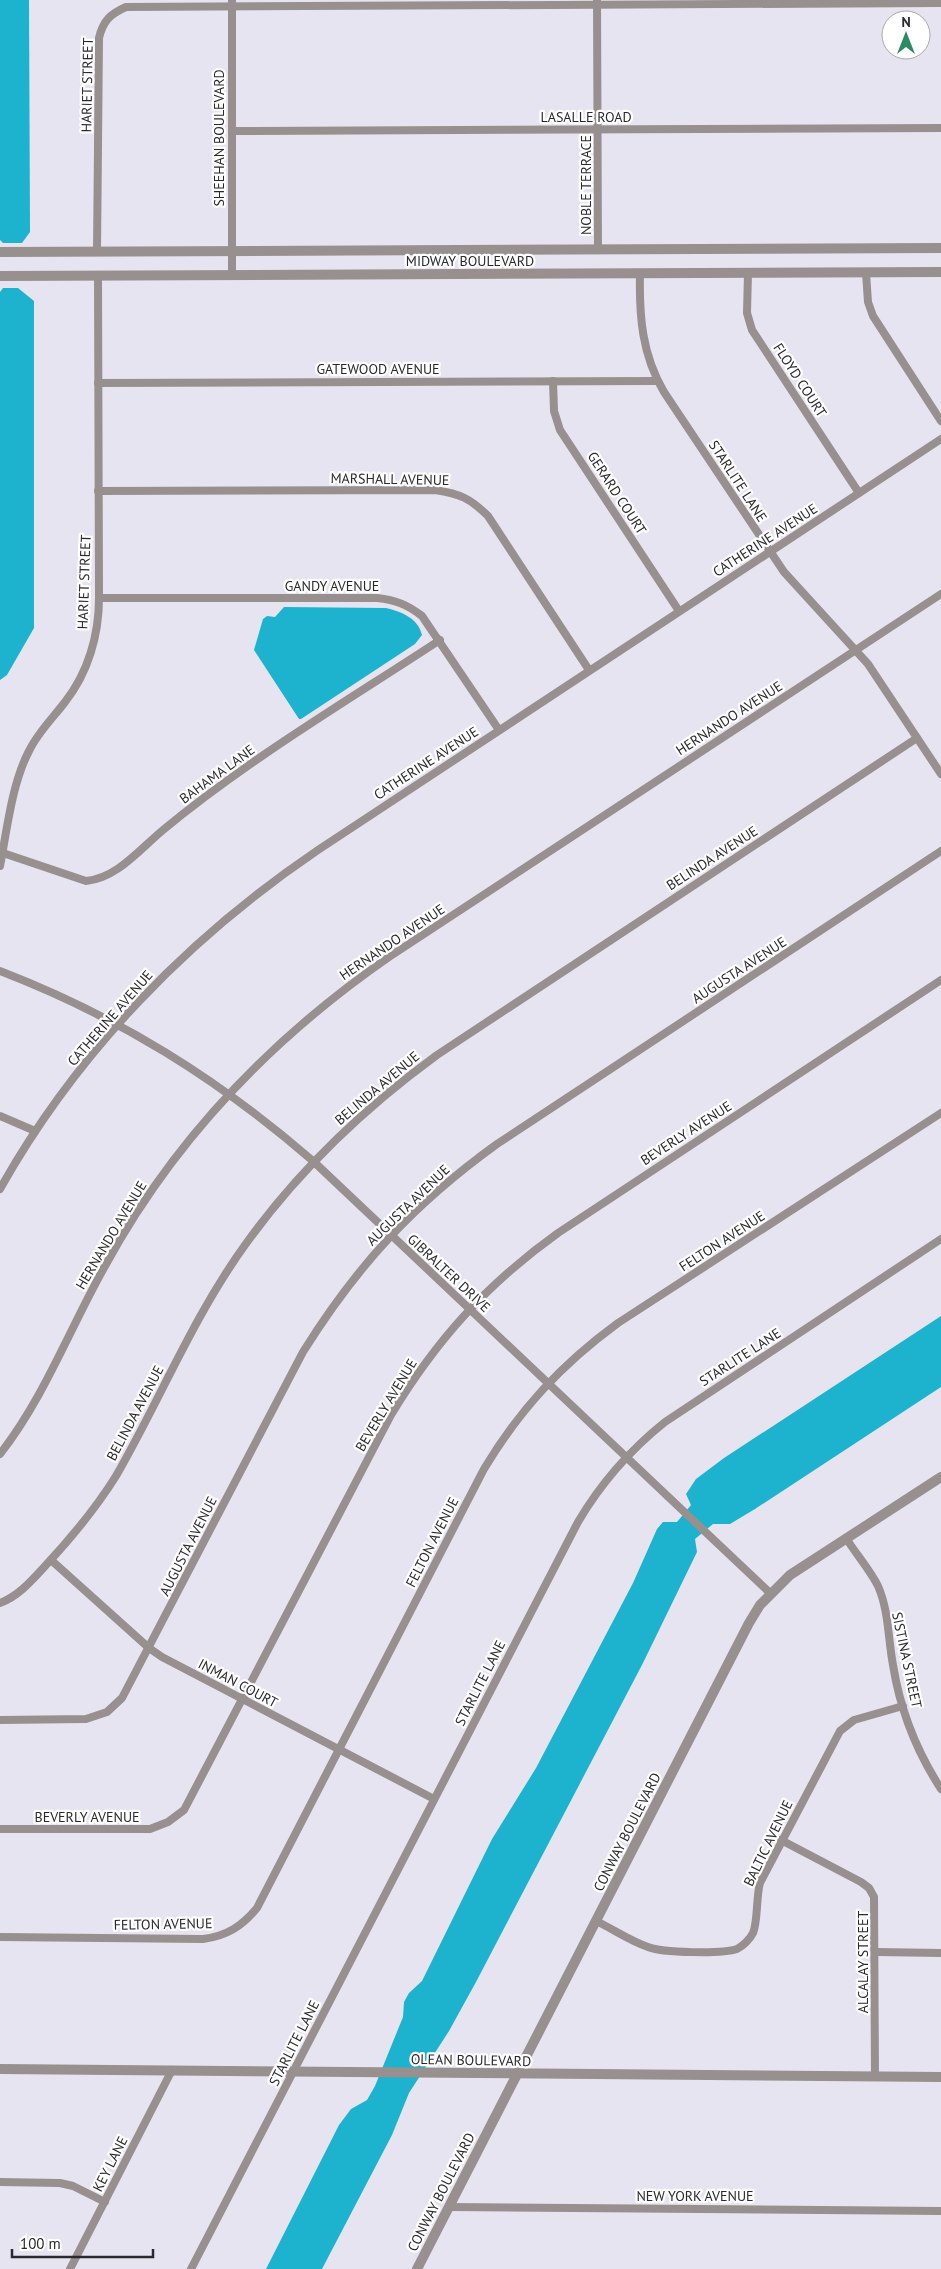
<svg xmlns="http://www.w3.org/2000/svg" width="941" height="2269" font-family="'PT Sans',sans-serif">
<rect width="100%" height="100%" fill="#e7e4f1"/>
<g fill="#1db3ce">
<polygon points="0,0 29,0 30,232 22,243 3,243 0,240"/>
<polygon points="3,288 18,288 34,301 34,628 7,675 0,680 0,292"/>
<path d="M284,607l102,1c16,4 32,10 36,27l-7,9 -114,75h-2l-45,-69 9,-31 4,-3 8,1z"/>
<polygon points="941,1316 941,1387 755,1509 730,1524 713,1524 695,1539 697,1552 643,1663 476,1982 449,2031 409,2093 392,2135 322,2269 266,2269 339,2125 351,2109 367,2100 375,2086 403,2017 404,2002 409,1993 422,1981 492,1839 536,1768 633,1583 657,1529 663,1522 677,1522 691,1505 686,1494 696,1479 724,1458"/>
</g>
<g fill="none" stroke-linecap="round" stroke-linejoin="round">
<g stroke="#97908f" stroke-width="8">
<polyline points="597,0 598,250"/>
<polyline points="232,131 941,128"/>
<path d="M97,252l2,-214c4,-17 11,-24 27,-31l815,-4"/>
<path d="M640,273c-1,43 2,82 24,119l120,180 84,92 73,110"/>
<polyline points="748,273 747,313 752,330 859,493"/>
<polyline points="866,273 868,302 873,316 941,421"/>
<polyline points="232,276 232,0"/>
<polyline points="553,381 554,411 560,430 679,611"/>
<polyline points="98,383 657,381"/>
<path d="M98,491l337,-1c25,4 35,8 53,26l101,154"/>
<path d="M99,598h278c19,2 31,7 45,18l77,114"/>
<path d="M3,853l83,28c31,-3 53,-31 77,-51 86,-71 184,-129 277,-190"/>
<path d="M0,866c7,-36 12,-83 29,-115 9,-19 24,-33 36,-49 23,-29 34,-67 34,-104l-1,-322"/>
<path d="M0,971c119,46 217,107 313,190l457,432"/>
<polyline points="0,1116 35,1131"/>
<path d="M0,1189c77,-137 188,-251 318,-339l623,-411"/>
<path d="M0,1454c44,-56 70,-126 105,-188 68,-125 167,-228 284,-309l552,-363"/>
<path d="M846,1538c10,16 24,32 32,48 11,25 10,53 15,79 7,44 24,87 48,124"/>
<polyline points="51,1560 149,1648 162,1657 434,1799"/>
<path d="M0,1603c19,-7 33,-24 46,-38 26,-28 50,-57 70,-89 44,-76 77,-159 129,-231 53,-74 118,-136 192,-190l480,-317"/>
<path d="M0,1720l86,-1 21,-7 15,-14 181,-346c55,-88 111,-148 194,-208l444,-293"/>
<path d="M0,1829h150l18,-7 16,-12 207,-395c46,-76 96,-131 167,-182l383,-253"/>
<polyline points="781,1840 861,1882 869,1888 874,1897 875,2077"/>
<path d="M596,1921c17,8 34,20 52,26 14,6 75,7 89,2 6,-3 13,-10 16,-16 5,-11 3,-36 7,-50l80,-152 14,-11 49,-14"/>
<path d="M0,1937l203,2c24,-3 39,-13 54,-31l227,-439c36,-60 78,-105 134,-146l323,-210"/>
<polyline points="876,1952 941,1953"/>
<polyline points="0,2182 60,2183 73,2186 105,2202"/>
<polyline points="449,2207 941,2211"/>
<polyline points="70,2269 172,2070"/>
<path d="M191,2269l387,-747c23,-39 52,-72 87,-100l276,-183"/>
</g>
<g stroke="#97908f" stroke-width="10">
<polyline points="0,252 941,248"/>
<polyline points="0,276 941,272"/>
<polyline points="0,2069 941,2077"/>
<polyline points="417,2269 749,1623 760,1605 790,1575 941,1477"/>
</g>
</g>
<g text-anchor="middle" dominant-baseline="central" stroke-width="4.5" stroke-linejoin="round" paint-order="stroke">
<g font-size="14" fill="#2a292e" stroke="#fff">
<text transform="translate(87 85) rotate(-89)">HARIET STREET</text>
<text x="586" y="117">LASALLE ROAD</text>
<text transform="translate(219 138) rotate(-90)">SHEEHAN BOULEVARD</text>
<text transform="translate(586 185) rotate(-90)">NOBLE TERRACE</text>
<text x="470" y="261">MIDWAY BOULEVARD</text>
<text x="378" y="369">GATEWOOD AVENUE</text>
<text transform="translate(800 380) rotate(57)">FLOYD COURT</text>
<text transform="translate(390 479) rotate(1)">MARSHALL AVENUE</text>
<text transform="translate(738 481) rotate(57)">STARLITE LANE</text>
<text transform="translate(617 493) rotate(57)">GERARD COURT</text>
<text transform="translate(765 540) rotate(-33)">CATHERINE AVENUE</text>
<text transform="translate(84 582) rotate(-88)">HARIET STREET</text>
<text x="332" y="586">GANDY AVENUE</text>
<text transform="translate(729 718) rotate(-33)">HERNANDO AVENUE</text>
<text transform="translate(426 763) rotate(-33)">CATHERINE AVENUE</text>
<text transform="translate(217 774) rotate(-36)">BAHAMA LANE</text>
<text transform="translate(712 858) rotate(-33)">BELINDA AVENUE</text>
<text transform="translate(392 942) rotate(-34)">HERNANDO AVENUE</text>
<text transform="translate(739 970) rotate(-33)">AUGUSTA AVENUE</text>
<text transform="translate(110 1018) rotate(-49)">CATHERINE AVENUE</text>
<text transform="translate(377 1088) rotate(-40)">BELINDA AVENUE</text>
<text transform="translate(686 1133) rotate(-33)">BEVERLY AVENUE</text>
<text transform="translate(408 1205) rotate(-44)">AUGUSTA AVENUE</text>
<text transform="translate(111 1235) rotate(-59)">HERNANDO AVENUE</text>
<text transform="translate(722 1241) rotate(-33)">FELTON AVENUE</text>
<text transform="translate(449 1273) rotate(43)">GIBRALTER DRIVE</text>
<text transform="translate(740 1357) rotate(-33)">STARLITE LANE</text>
<text transform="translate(386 1405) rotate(-59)">BEVERLY AVENUE</text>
<text transform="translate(135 1413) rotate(-62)">BELINDA AVENUE</text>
<text transform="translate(432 1542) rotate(-63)">FELTON AVENUE</text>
<text transform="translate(188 1546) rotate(-63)">AUGUSTA AVENUE</text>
<text transform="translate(907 1660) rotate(78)">SISTINA STREET</text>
<text transform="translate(238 1683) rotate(28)">INMAN COURT</text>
<text transform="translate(480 1683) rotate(-63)">STARLITE LANE</text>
<text x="87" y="1817">BEVERLY AVENUE</text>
<text transform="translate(627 1832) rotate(-63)">CONWAY BOULEVARD</text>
<text transform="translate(768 1843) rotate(-64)">BALTIC AVENUE</text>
<text transform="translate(163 1924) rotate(-1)">FELTON AVENUE</text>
<text transform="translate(863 1962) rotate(-90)">ALCALAY STREET</text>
<text transform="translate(294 2043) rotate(-63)">STARLITE LANE</text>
<text transform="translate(471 2060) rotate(1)">OLEAN BOULEVARD</text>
<text transform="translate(110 2164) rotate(-63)">KEY LANE</text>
<text transform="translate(441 2192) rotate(-63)">CONWAY BOULEVARD</text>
<text x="695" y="2196">NEW YORK AVENUE</text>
</g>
</g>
<g transform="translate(906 35)"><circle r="24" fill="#ffffff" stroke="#aaa9ab"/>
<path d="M0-4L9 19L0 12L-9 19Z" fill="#2c8b63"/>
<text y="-8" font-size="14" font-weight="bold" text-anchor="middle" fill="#2a292e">N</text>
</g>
<path d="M12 2249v8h141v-8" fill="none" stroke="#2a292e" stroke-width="2.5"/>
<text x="20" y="2249" font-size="15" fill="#2a292e" stroke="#ffffff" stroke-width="4" paint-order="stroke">100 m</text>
</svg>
